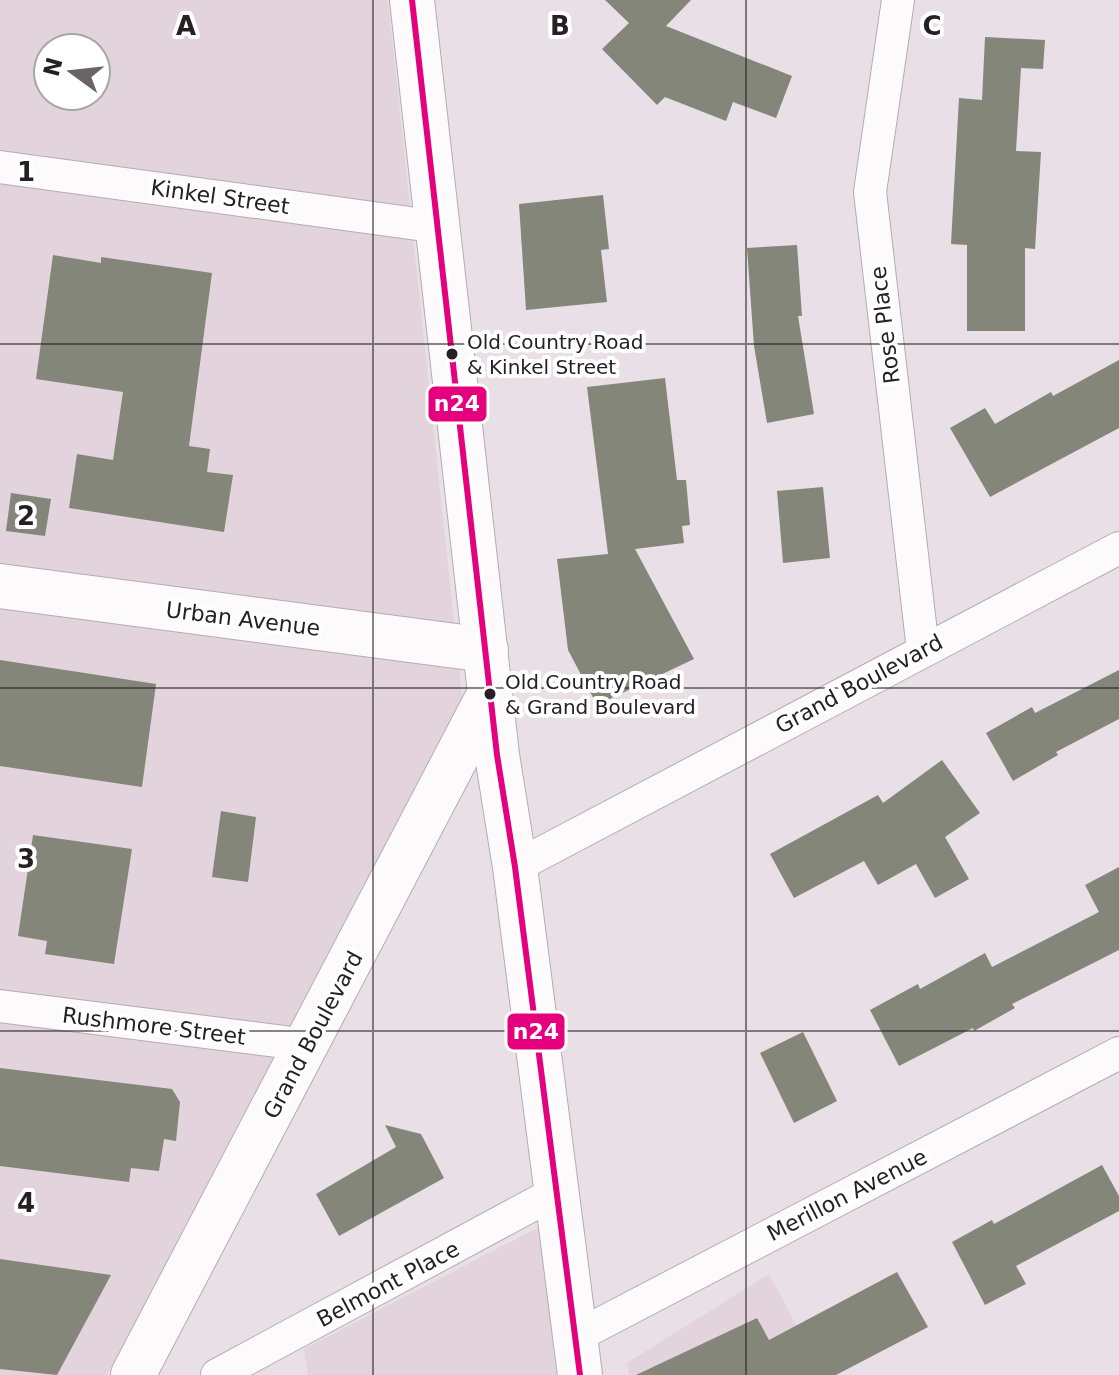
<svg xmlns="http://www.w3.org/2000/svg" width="1119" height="1375" font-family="'DejaVu Sans',sans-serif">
<rect width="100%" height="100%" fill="#e8e0e6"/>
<g fill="#e2d3dd" fill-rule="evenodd">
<path d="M0,0h388l74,698 -355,677h-107zM48,48h48v48h-48z"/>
<polygon points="541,1226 556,1375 308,1375 304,1349"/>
<polygon points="769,1274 823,1375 629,1375 627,1363"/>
</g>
<g fill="#838678">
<polygon points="605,0 691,0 666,26 792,76 776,118 733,102 726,121 665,97 657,105 602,49 629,23"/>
<polygon points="985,37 1045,40 1043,69 1021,68 1016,151 1041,152 1035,249 1025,248 1025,331 967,331 967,245 951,244 959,98 982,100"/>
<polygon points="603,195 609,249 601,250 607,302 526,310 519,204"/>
<polygon points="797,245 802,316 798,316 814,414 767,423 754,346 747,248"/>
<polygon points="53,255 101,263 101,257 212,273 189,446 210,449 207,472 233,475 224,532 69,508 77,454 113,460 123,392 36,379"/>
<polygon points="1119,360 1119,428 990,497 950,428 985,408 995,424 1051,392 1053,396"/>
<polygon points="665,378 677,480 686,480 690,525 682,526 684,543 635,549 694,659 597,705 568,650 557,559 608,554 587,387"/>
<polygon points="823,487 830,558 783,563 777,491"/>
<polygon points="11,493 51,499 45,536 6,531"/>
<polygon points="0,660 156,684 142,787 0,766"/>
<polygon points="1119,670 1119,719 1056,752 1058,755 1013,781 986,733 1032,707 1035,713"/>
<polygon points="942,760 980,813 945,837 969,879 935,898 916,864 878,885 864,861 794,898 770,854 878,795 883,803"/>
<polygon points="221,811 256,817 248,882 212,877"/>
<polygon points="33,835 132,849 114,964 45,954 47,941 18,936"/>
<polygon points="1119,867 1119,950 1012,1004 1015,1008 974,1031 973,1028 899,1066 870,1010 918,984 920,989 985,953 992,967 1099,912 1085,885"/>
<polygon points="803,1032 837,1101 794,1123 760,1053"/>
<polygon points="0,1068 172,1089 180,1102 176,1141 164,1139 159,1171 131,1168 129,1182 0,1166"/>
<polygon points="385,1125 421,1134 444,1178 339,1236 316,1194 396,1147"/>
<polygon points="1102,1165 1119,1196 1119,1211 1016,1266 1026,1284 985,1305 952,1242 992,1220 994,1224"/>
<polygon points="0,1259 111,1275 57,1375 0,1369"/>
<polygon points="897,1272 928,1327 836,1375 636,1375 757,1318 769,1340"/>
</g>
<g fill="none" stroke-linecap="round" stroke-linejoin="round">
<g stroke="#b3adb2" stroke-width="34">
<g id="street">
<polyline points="898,0 870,192 923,650"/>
<polyline points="0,167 439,227"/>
<polyline points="515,867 1119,548"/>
<polyline points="0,1006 308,1045"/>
<polyline points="575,1337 1119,1053"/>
<polyline points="217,1375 558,1191"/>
</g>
</g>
<g stroke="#b3adb2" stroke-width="46">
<g id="secondary">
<polyline points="0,586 486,650"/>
<polyline points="133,1375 490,693"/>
</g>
</g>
<g stroke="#b3adb2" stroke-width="46">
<polyline id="primary" points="412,0 497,755 515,867 580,1375"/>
</g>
<use href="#street" stroke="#fcfafb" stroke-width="32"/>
<use href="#secondary" stroke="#fcfafb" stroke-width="44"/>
<use href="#primary" stroke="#fcfafb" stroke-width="44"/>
<g stroke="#fff" stroke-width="12">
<polyline id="bus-1" points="412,0 497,755 515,867 580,1375"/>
</g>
<use href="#bus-1" stroke="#e5007d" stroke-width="6"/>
</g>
<path fill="none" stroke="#262024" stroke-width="2" stroke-opacity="0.55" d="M373,0v1375M746,0v1375M0,344h1119M0,688h1119M0,1031h1119"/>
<g fill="#262024" stroke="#fff" stroke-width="3">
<circle cx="452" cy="354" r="7"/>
<circle cx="490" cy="694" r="7"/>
</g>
<g text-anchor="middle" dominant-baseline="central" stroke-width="8" stroke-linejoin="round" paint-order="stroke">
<g font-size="20" fill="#262024" stroke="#fff" text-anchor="start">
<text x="467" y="342">Old Country Road<tspan x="467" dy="25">&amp; Kinkel Street</tspan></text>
<text x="505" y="682">Old Country Road<tspan x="505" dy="25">&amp; Grand Boulevard</tspan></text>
</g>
<g font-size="22" fill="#262024" stroke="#fff">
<text transform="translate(220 197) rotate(8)">Kinkel Street</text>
<text transform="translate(885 325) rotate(-97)">Rose Place</text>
<text transform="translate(243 619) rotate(7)">Urban Avenue</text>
<text transform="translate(859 684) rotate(-28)">Grand Boulevard</text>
<text transform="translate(154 1026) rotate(7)">Rushmore Street</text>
<text transform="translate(313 1035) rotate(-62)">Grand Boulevard</text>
<text transform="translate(847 1195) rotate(-27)">Merillon Avenue</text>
<text transform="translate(388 1284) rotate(-28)">Belmont Place</text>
</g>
</g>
<g font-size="26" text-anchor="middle" font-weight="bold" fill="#262024" stroke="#fff" stroke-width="8" stroke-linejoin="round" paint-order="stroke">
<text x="186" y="35">A</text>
<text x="560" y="35">B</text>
<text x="932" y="35">C</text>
<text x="26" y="181">1</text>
<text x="26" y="525">2</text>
<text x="26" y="868">3</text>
<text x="26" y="1212">4</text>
</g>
<g stroke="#fff" stroke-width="3">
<rect x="427" y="385" width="61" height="38" rx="8" fill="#e5007d"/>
<rect x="506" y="1012" width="60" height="39" rx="8" fill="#e5007d"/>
</g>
<g font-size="22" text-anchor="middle" font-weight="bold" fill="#fff">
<text x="457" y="411">n24</text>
<text x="536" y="1039">n24</text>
</g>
<g transform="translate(72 72) rotate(285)"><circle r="38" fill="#ffffff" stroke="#a8a6a7" stroke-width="2"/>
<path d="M0-6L14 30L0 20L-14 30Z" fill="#6a6368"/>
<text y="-12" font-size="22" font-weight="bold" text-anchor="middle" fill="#262024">N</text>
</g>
</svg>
